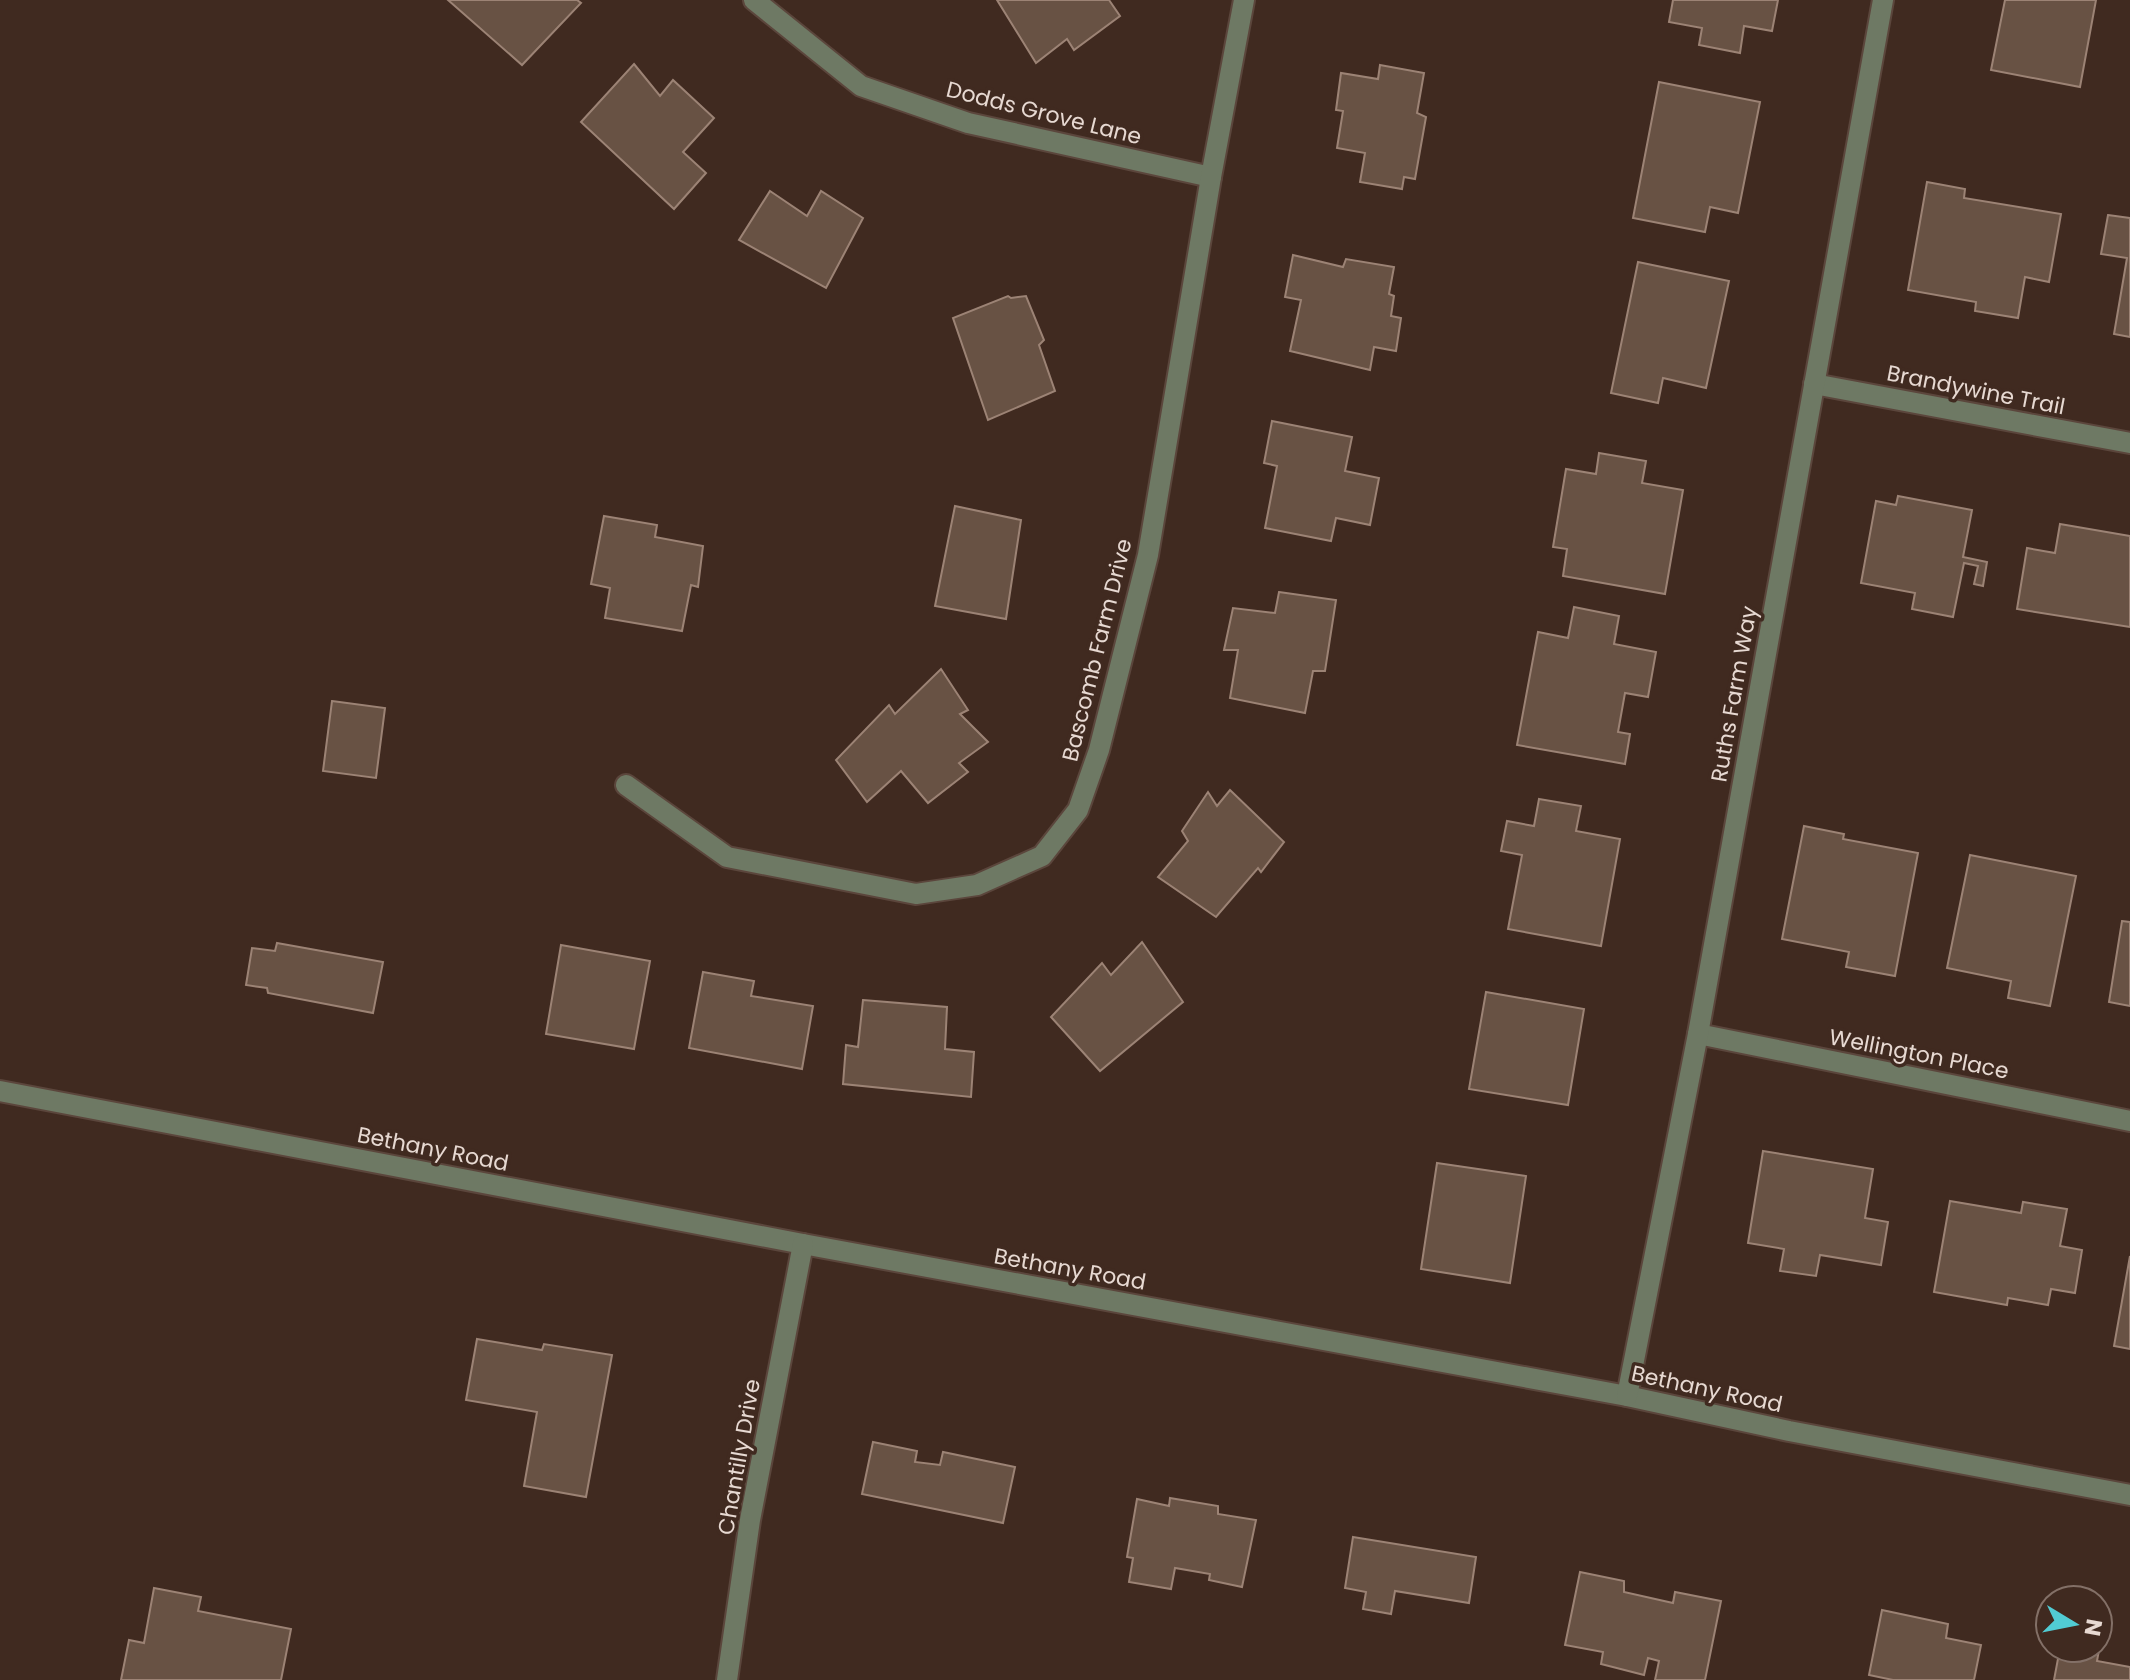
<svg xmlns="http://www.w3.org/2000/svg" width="2130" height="1680" font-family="Poppins,sans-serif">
<rect width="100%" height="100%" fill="#402a20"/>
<g fill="#685244" stroke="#9c8375" stroke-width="2">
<polygon points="448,0 577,0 581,3 522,65"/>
<polygon points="997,0 1109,0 1120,16 1074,50 1067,39 1036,63"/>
<polygon points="1673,0 1778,0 1772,31 1744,26 1740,53 1699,45 1702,28 1669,22"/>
<polygon points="2005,0 2096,0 2080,87 1991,70"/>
<polygon points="634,64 660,96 673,80 714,118 683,152 706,173 674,209 581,122"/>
<polygon points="1380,65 1424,73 1417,113 1426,117 1415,179 1404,177 1402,189 1360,182 1365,153 1337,148 1343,111 1336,110 1341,73 1378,79"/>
<polygon points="1659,82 1760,102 1738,213 1710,207 1705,232 1633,218"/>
<polygon points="1927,182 1965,189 1964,198 2061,214 2049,282 2025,277 2018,318 1975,311 1976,302 1908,290"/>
<polygon points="770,191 807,216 821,191 863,218 826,288 739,240"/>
<polygon points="2108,215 2130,218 2130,337 2114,334 2127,258 2101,254"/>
<polygon points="1293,255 1343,267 1346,259 1394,267 1389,294 1394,296 1391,316 1401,318 1396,351 1374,347 1370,370 1290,351 1301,300 1285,297"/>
<polygon points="1638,262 1729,281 1706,388 1663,378 1658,403 1611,393"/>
<polygon points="1008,296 1011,298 1026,296 1044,340 1039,345 1055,391 988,420 953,318"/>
<polygon points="1272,421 1352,437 1345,471 1379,478 1370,525 1336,518 1331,541 1265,528 1277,466 1264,463"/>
<polygon points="1599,453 1646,461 1642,483 1683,490 1665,594 1563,576 1567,549 1553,547 1566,469 1596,474"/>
<polygon points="1898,496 1972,510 1963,557 1987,562 1983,586 1974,584 1978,566 1964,563 1953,617 1912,609 1915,593 1861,583 1876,501 1896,505"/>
<polygon points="955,506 1021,520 1006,619 935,606"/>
<polygon points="604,516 657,525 655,537 703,546 698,587 691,585 682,631 605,618 610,588 591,584"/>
<polygon points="2060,524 2130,536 2130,627 2017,609 2027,548 2055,553"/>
<polygon points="1279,592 1336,600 1325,671 1313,671 1305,713 1230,698 1238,650 1224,650 1233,608 1275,613"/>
<polygon points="1574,607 1619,616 1614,644 1656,652 1648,697 1625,693 1618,732 1630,734 1625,764 1517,745 1538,632 1568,638"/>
<polygon points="941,669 968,710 960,714 988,742 959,763 968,772 928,803 901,771 867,802 836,760 889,705 895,714"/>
<polygon points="332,701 385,708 376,778 323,771"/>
<polygon points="1230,790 1284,842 1261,872 1258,868 1216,917 1158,877 1188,841 1182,831 1208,792 1217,806"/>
<polygon points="1539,799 1581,806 1576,831 1620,839 1601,946 1508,929 1522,855 1501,851 1507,821 1534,826"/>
<polygon points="1804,826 1844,834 1843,839 1918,853 1895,976 1846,967 1849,952 1782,939"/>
<polygon points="1970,855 2076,876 2050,1006 2008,998 2011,981 1947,968"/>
<polygon points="2122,921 2130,922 2130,1006 2109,1002"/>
<polygon points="1142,942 1183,1002 1100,1071 1051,1017 1102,963 1111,975"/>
<polygon points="277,943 383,962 373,1013 268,993 267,988 246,985 252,948 275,951"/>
<polygon points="561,945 650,961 634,1049 546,1034"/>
<polygon points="703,972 754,981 751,996 813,1006 802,1069 689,1048"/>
<polygon points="1486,992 1584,1009 1568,1105 1469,1089"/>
<polygon points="863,1000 947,1007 945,1049 974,1052 971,1097 843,1084 846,1045 858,1047"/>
<polygon points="1763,1151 1873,1169 1865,1218 1888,1222 1881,1265 1820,1255 1816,1276 1780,1271 1784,1249 1748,1243"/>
<polygon points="1437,1163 1526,1176 1510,1283 1421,1269"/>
<polygon points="1950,1201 2021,1213 2023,1202 2067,1209 2060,1246 2082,1250 2075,1293 2051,1289 2048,1305 2008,1298 2007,1305 1934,1292"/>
<polygon points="2130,1256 2130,1349 2114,1346"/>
<polygon points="477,1339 542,1350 544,1344 612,1355 586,1497 524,1486 537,1412 466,1400"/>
<polygon points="873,1442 917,1451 915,1462 940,1465 943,1452 1015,1467 1003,1523 862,1494"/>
<polygon points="1170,1498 1218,1506 1218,1514 1256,1520 1242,1587 1209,1580 1210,1574 1175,1568 1171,1589 1129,1582 1133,1558 1127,1557 1137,1499 1169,1506"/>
<polygon points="1353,1537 1476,1557 1469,1603 1395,1591 1391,1614 1363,1609 1366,1592 1345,1588"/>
<polygon points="1580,1572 1624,1581 1624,1592 1673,1603 1675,1592 1721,1601 1705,1680 1655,1680 1659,1661 1648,1658 1644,1675 1601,1664 1603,1652 1565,1645"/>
<polygon points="154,1588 201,1597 198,1611 291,1629 281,1680 121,1680 129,1640 144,1643"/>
<polygon points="1882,1610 1948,1624 1946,1638 1981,1645 1974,1680 1893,1680 1869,1675"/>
<polygon points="2060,1648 2099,1650 2097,1661 2130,1667 2130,1680 2054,1680"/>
</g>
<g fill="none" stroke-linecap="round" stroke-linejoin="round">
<g stroke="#5b463c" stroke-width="24">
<g id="minor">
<polyline points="754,0 861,86 968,123 1211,177"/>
<polyline points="1814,384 2130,443"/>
<polyline points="626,785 727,857 916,894 977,885 1042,856 1078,810 1099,750 1148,555 1211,177 1244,0"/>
<polyline points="1698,1034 2130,1121"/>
<polyline points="0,1091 803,1244 1627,1396 1789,1431 2130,1495"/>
<polyline points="1627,1396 1698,1034 1883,0"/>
<polyline points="727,1680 750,1520 803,1244"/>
</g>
</g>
<use href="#minor" stroke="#6e7964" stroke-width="20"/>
</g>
<g text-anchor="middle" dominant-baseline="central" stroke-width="7" stroke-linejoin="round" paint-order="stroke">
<g font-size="22" fill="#e7d9d2" stroke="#402a20">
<text transform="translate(1044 113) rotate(14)">Dodds Grove Lane</text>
<text transform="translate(1976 390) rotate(11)">Brandywine Trail</text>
<text transform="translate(1097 650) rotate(-76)">Bascomb Farm Drive</text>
<text transform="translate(1734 694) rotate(-80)">Ruths Farm Way</text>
<text transform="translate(1919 1054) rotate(11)">Wellington Place</text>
<text transform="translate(433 1149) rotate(11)">Bethany Road</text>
<text transform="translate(1070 1269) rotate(10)">Bethany Road</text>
<text transform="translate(1707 1389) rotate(12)">Bethany Road</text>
<text transform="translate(739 1457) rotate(-80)">Chantilly Drive</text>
</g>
</g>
<g transform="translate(2074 1624) rotate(100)"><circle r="38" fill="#402a20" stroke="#837067" stroke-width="2"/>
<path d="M0-6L14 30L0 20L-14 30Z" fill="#51ccd4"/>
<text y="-12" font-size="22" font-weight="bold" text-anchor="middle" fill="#e7d9d2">N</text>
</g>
</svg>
